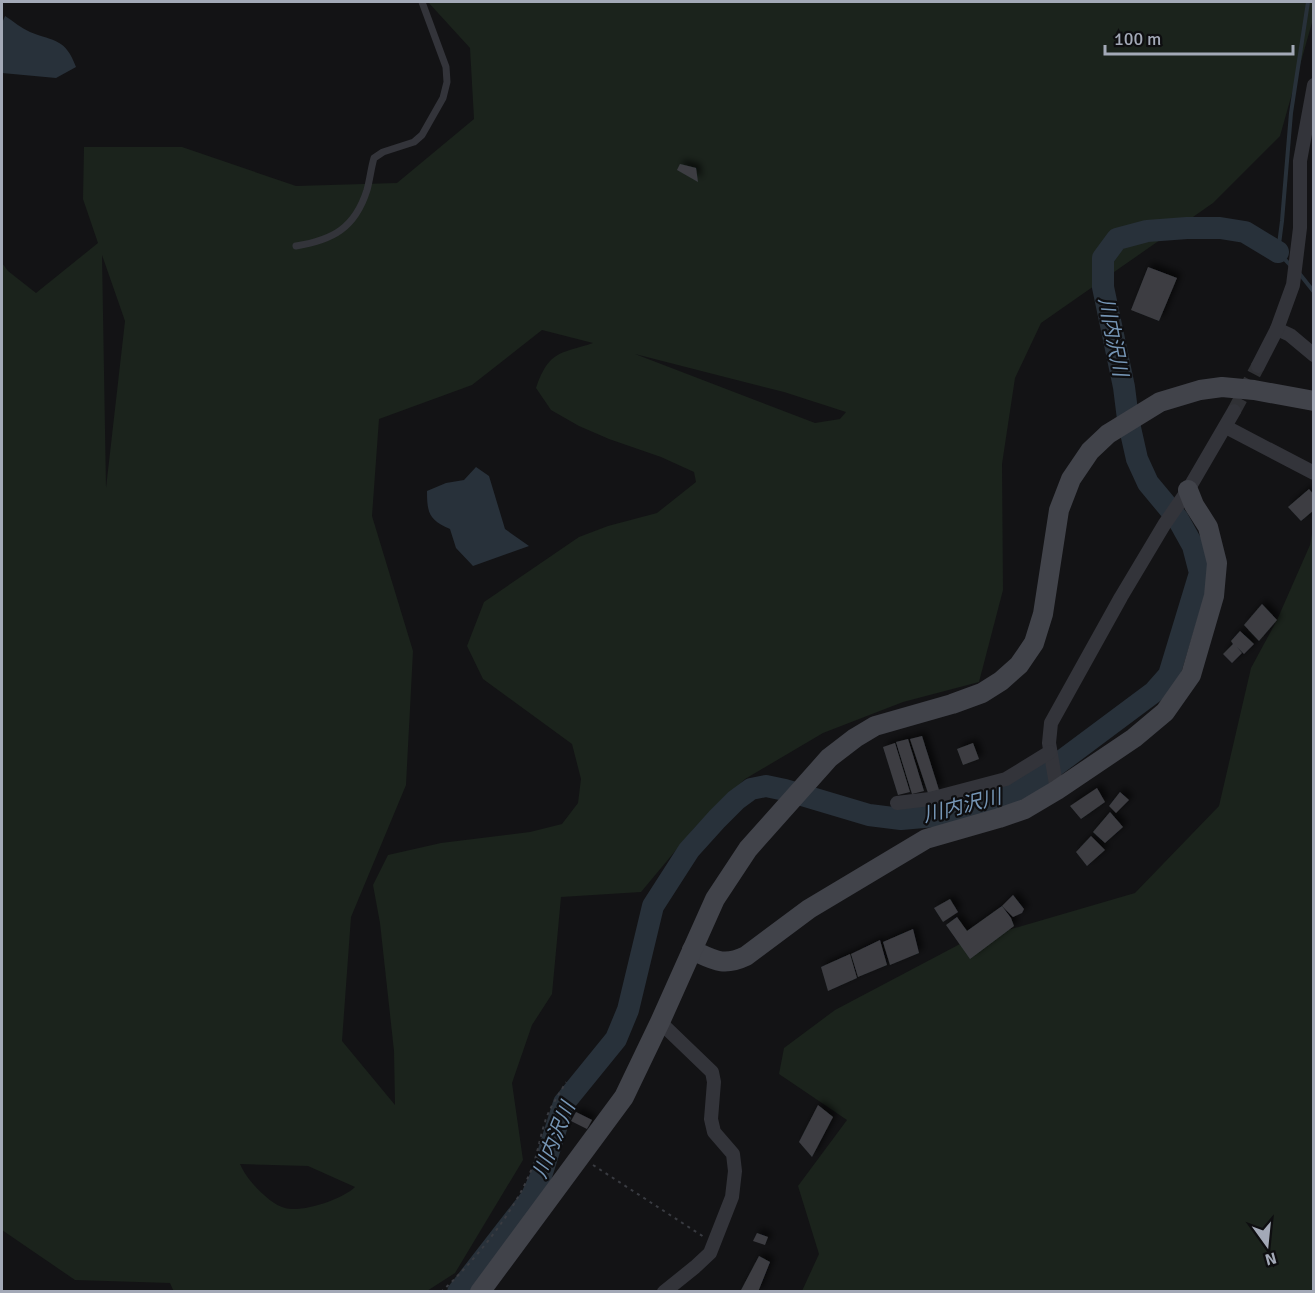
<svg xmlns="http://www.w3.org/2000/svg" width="1315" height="1293" font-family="Signika,'Noto Sans JP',sans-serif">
<defs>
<filter id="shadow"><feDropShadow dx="4.5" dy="-4.5" stdDeviation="3" flood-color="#0009"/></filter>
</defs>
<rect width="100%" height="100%" fill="#131315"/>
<g fill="#1b231c" fill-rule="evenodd">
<path d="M428,2h885v17l-33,117 -67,67 -172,120 -26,55 -13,86 1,126 -24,92 -76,20 -80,31 -78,46 -49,47 -55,66 -80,5 -9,97 -20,31 -20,58 11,77 -68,113 -28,18 -253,1 -4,-9 -95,-3 -73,-50v-967l6,8 28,22 62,-50 -15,-44 1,-52h98l114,39 101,-3 77,-64 -4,-71zM102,255l23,66 -19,167zM542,330l51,13c-33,11 -44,7 -57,45l15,22 28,16 30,13 52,18 33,15 2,10 -39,31 -49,13 -29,11 -95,65 -17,44 16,33 89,65 9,35 -3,24 -16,21 -32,8 -89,11 -53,12 -15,30 7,38 14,128 1,54 -53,-64 9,-124 55,-132 7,-134 -41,-135 7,-97 93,-34zM635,354l149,38 62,20 -6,7 -25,4zM240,1164l68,2 47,21c-12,12 -53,26 -70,21 -16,-4 -39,-29 -45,-44z"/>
<polygon points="1313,528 1313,1291 802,1291 819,1254 798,1186 847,1120 779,1074 784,1048 835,1010 960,944 1135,893 1219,806 1251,668 1277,620 1310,545"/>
</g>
<g fill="#28313a">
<path d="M5,16c8,5 16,12 25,16 25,10 35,6 46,35l-20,11 -54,-5v-50z"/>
<path d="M476,467l13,9 16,53 24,17 -56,20 -17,-18 -6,-19c-21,-9 -23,-16 -23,-38l19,-8 18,-3z"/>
</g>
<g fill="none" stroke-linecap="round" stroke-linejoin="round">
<g stroke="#28313a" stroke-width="4">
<polyline points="1291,266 1278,252 1282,221 1291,113 1308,2"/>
<polyline points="1299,273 1314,292"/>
</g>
<polyline stroke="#28313a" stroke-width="22" points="458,1292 531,1198 541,1176 564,1103 616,1039 628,1010 653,906 689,850 717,819 736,800 751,789 766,786 785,790 869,815 901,819 935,816 999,799 1036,780 1154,692 1169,675 1200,573 1193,546 1178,519 1148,483 1137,459 1128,419 1124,387 1103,287 1103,258 1117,239 1147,231 1187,228 1220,228 1245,232 1278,252"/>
</g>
<g fill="#3c3e43" filter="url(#shadow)">
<polygon points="680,164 696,168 698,182 677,170"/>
<polygon points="1148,267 1177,278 1159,321 1131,310"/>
<polygon points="1309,489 1314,495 1314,510 1301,521 1288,507"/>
<polygon points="1262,604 1277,620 1259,641 1244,625"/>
<polygon points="1240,631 1254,644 1244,654 1237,647 1242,653 1232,663 1223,654 1233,644 1231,641"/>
<polygon points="922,736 939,790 928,793 910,739"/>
<polygon points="908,739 924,791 912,794 896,742"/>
<polygon points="895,743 910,792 898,795 883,747"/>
<polygon points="973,743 979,759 963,765 957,749"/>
<polygon points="1097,788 1105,802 1081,819 1070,806"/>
<polygon points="1120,792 1129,800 1116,813 1109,806"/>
<polygon points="1110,812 1123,827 1105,843 1093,832"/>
<polygon points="1091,836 1105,850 1087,866 1076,852"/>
<polygon points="1013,895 1024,909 1022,913 1013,917 1002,906"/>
<polygon points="950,899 958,912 943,922 934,908"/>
<polygon points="1002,906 1011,918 1014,926 970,959 946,925 957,917 967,931"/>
<polygon points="913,929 919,953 890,965 883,942"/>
<polygon points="880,940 887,965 858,977 851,954"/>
<polygon points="850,954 857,978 828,991 821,967"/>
<polygon points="818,1105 833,1117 812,1157 799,1142"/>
<polygon points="576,1112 592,1120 587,1129 571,1121"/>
<polygon points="757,1233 768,1237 765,1245 753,1241"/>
<polygon points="759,1256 770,1262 758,1292 740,1292"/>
</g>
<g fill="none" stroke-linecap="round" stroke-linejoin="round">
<polyline stroke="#303135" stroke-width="14" stroke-dasharray="14 7" stroke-linecap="butt" points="1234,411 1258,366"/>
<g stroke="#393b41" stroke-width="2" stroke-dasharray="3 4.5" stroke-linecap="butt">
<polyline points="593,1165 704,1237"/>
<path d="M441,1292c31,-28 72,-78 88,-117 8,-16 10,-35 16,-53 4,-14 14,-27 21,-40"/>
</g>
<path stroke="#33343a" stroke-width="7" d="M296,246c37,-6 59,-18 71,-56 3,-11 4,-22 7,-32l9,-6 31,-10 8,-7 21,-37 4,-16 -1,-15 -24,-65"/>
<g stroke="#33343a" stroke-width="14">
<polyline points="1277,329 1290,335 1314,355"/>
<polyline points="1258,366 1277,329 1293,285 1300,228 1300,161 1314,85"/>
<polyline points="1226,427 1314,473"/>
<polyline points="1057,790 1049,743 1051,723 1121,597 1164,525 1188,490 1234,411"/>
<polyline points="897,803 930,799 1006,779 1050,752"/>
<polyline points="660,1022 712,1072 714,1082 711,1119 714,1132 733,1154 735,1171 732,1197 710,1253 695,1267 664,1292"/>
</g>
<g stroke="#41434a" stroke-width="20">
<path d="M692,950c22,10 31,17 54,6l63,-47 117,-70 73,-21 26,-9 32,-19 77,-52 31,-26 26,-37 23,-79 3,-33 -9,-36 -14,-22 -6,-15"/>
<polyline points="480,1292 624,1097 660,1022 715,899 748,849 829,758 855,738 875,726 952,704 982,693 1001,681 1019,665 1034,643 1043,614 1059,510 1071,479 1090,451 1108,434 1160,402 1200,390 1222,387 1254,390 1314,401"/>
</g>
</g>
<g text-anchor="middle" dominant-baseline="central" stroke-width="4.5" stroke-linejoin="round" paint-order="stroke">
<g font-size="20" font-style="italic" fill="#7696b6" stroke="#0e0e10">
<text transform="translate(1113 337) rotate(79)">川内沢川</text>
<text transform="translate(962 806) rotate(-14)">川内沢川</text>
<text transform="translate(554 1140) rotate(-68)">川内沢川</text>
</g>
</g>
<rect width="1315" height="1293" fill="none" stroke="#a3a9b7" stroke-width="6"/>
<g transform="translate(1267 1245) rotate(165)" stroke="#0e0e10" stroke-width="4.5" paint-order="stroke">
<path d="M0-4.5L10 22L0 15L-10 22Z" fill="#a3a9b7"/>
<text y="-9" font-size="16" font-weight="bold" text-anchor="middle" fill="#a3a9b7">N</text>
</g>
<path d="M1105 45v9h188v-9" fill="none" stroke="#a3a9b7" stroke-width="3"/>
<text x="1114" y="45" font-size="18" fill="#a3a9b7" stroke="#0e0e10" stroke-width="4.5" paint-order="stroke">100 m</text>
</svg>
